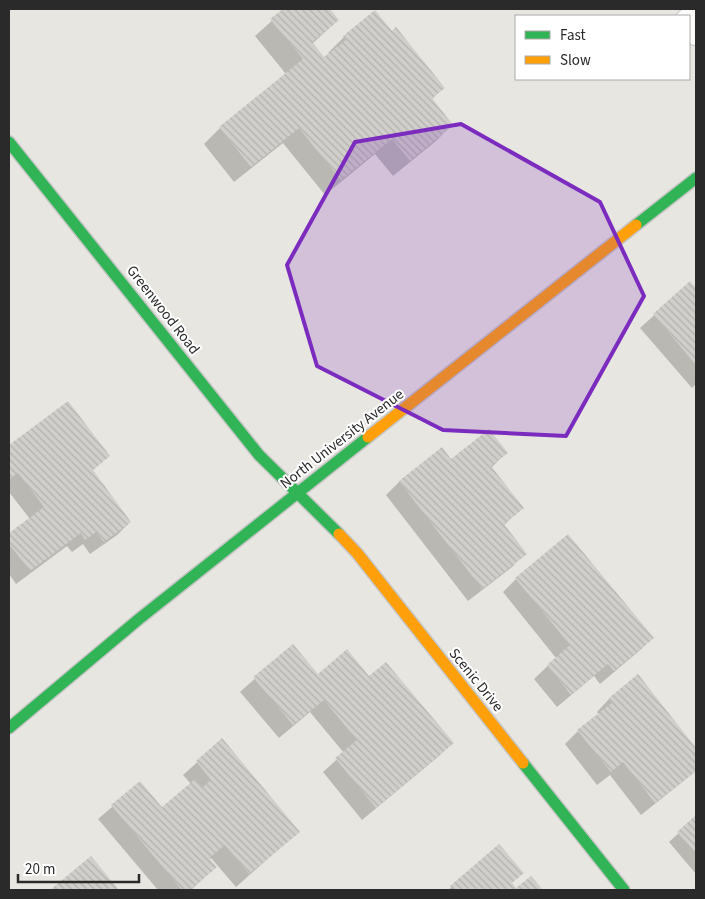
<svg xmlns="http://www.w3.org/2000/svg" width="705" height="899" font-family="'Source Sans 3',sans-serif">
<defs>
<pattern id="building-back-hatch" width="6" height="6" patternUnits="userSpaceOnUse" patternTransform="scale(1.25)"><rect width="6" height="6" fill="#d1cfcb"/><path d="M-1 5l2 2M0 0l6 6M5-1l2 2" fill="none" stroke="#b4b2ae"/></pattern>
</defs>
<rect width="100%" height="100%" fill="#e8e6e0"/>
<g fill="#0003">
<polygon points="285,9 329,9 338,20 312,44 324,59 330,55 328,53 344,37 443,88 431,100 452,125 436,141 393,176 375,154 325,195 283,143 234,182 204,144 220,128 286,74 255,36"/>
<polygon points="690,283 696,290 696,384 692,388 640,328"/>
<polygon points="67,403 108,456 92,471 130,522 117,535 90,554 83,544 72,552 67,546 16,584 9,574 9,535 30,519 9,492 9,446"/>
<polygon points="442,449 451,461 506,453 491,468 522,508 503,526 525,553 512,567 468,601 386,495 399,482"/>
<polygon points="516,579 653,638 639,651 600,684 594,676 557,707 534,679 556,658 503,592"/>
<polygon points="292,646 318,676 369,678 452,743 439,756 362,820 323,772 344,753 310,712 279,738 240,692"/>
<polygon points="638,676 696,750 696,771 641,815 610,775 597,785 565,744 578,731 599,715 597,712 610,698"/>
<polygon points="222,740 298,832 236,887 211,858 209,859 216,867 191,890 158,890 98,819 140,783 162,809 191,784 183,775"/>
<polygon points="696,817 696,874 669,842"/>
<polygon points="499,846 511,884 516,890 530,877 542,890 448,890"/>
<polygon points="91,858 118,890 52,890"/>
</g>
<g fill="url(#building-back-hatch)">
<polygon points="283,9 330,9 339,20 312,42 324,57 346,40 343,36 375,10 392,31 396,27 445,88 432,98 453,125 410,161 392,139 341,180 299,128 251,167 219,127 303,59 270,19"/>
<polygon points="690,281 696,288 696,365 653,314"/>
<polygon points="68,401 110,456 93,470 131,522 104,542 96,532 85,540 81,533 30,571 9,544 9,533 44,507 18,473 10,479 9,477 9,445"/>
<polygon points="489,429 508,453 491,466 524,508 504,524 527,554 482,589 399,481 442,447 451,459"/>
<polygon points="568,534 654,638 614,671 608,664 571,695 547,665 570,645 515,578"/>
<polygon points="293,644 318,674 347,649 369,676 386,662 454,743 376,808 335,758 357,740 324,700 293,725 253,677"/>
<polygon points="638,674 696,748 696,771 655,803 623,762 611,772 577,730 613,702 609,698"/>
<polygon points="222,738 300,832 249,874 225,845 209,858 217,867 190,890 182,890 111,805 140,781 162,807 195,779 202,788 211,780 196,761"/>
<polygon points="696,815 696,853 677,832"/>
<polygon points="499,844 524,873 512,883 516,888 531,876 543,890 454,890 450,886"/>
<polygon points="91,856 119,890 50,890"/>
</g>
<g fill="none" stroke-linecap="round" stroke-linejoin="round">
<g stroke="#c5c5c5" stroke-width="30">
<polyline id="street" points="689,22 696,31"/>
</g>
<g stroke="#c5c5c5" stroke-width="14">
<g id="fast">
<polyline points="9,142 259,455 339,534"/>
<polyline points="636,225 696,178"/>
<polyline points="9,728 139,619 368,437"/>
<polyline points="523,763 624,890"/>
</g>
</g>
<g stroke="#c5c5c5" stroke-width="14">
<g id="slow">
<polyline points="368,437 636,225"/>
<polyline points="339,534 357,553 523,763"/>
</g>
</g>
<use href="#street" stroke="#fcfbfa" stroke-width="28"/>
<use href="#fast" stroke="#30b455" stroke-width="11"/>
<use href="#slow" stroke="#ff9f0a" stroke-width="11"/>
</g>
<path fill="#7b2cbf" fill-opacity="0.2" stroke="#7b2cbf" stroke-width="4" stroke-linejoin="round" d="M461,124l139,78 44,94 -78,140 -123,-6 -126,-64 -30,-101 68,-123z"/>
<g text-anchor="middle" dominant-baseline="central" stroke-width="4" stroke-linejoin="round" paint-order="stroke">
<g font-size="15" fill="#2a2a2a" stroke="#fff">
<text transform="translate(163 310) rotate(52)">Greenwood Road</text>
<text transform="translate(342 439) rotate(-38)">North University Avenue</text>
<text transform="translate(476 680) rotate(51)">Scenic Drive</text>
</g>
</g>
<rect width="705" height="899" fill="none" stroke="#2a2a2a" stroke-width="20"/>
<rect x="515" y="15" width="175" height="65" fill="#ffffff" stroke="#aaaaaa"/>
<rect x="525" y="31" width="25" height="8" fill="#30b455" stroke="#aaaaaa"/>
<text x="560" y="40" font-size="15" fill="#2a2a2a">Fast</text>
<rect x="525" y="56" width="25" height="8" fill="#ff9f0a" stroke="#aaaaaa"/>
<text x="560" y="65" font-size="15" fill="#2a2a2a">Slow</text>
<path d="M18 874v8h121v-8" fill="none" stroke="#2a2a2a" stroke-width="2.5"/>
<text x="25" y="874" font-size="15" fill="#2a2a2a" stroke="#ffffff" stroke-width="4" paint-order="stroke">20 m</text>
</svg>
